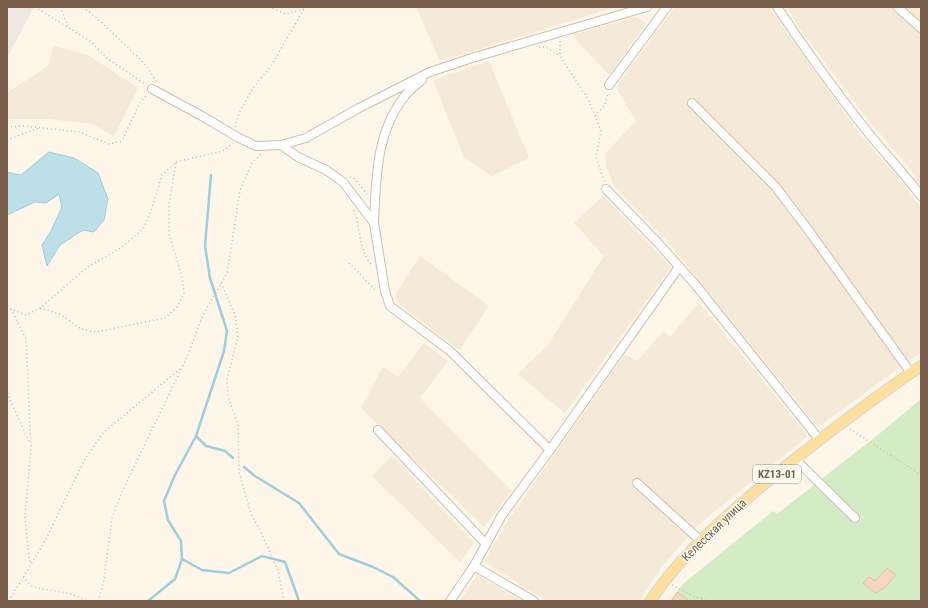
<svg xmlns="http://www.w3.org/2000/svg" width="928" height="608" font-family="'Roboto Condensed',sans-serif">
<rect width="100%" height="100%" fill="#fdf6e9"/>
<g fill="#f5e9d7">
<polygon points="416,7 616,7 440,61"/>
<polygon points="675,7 769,7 858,132 899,179 921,208 921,352 818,427 667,241 614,186 606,166 605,154 636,121 616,87"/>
<polygon points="787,7 921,7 921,184 907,165 868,120 801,30"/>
<polygon points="636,17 646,23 609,75 572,35"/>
<polygon points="54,46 88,55 138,88 114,136 93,124 49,119 8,119 7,118 7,93 48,66"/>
<polygon points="489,61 529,158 491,176 464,157 433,80"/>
<polygon points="603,196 671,267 565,413 518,374 548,345 604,256 574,223"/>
<polygon points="420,256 489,306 459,350 399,304 395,295"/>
<polygon points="699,303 808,436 698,525 663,565 639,601 547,601 484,562 509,519 625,354 637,361 664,331 670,337"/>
<polygon points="424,343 448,361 420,398 512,491 484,527 361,408 383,367 398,377"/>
<polygon points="392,456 474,543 460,562 372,476"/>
<polygon points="477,575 522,601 460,601"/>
</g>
<polygon fill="#eee8e2" points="7,7 34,7 9,54 7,54"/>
<polygon fill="#d3ecc6" points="921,399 921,601 689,601 677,592 684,583 773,511 777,514 884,430"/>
<polygon fill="#bcdfe8" stroke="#a1ceda" points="49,152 74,158 98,173 108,199 104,220 94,232 83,230 60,245 47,266 42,245 51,231 62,207 59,194 46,203 35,202 7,215 7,172 21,175"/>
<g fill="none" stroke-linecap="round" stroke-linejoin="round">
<g stroke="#a1ceda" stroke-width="2.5">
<polyline points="196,436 206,446 225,451 233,458"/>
<polyline points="244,467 255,476 299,503 339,554 373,567 393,577 419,600"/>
<polyline points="182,559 202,570 229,573 262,556 285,562 299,601"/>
<polyline points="148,601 175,579 182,559 181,541 168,520 164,501 175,475 196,436 224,351 227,331 210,278 205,246 211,175"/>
</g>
</g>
<g fill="#f4d7bf" stroke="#e7be9f">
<polygon points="887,568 896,575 885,587 876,593 863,583 869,577 875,581"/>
<polygon points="677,592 689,601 671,601"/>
</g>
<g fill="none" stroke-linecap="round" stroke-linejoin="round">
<g stroke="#d0bfad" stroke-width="10">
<g id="minor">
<path d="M777,7c28,42 58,84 89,123 18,23 38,43 55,66"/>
<polyline points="897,7 921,28"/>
<polyline points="609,85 667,7"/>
<polyline points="152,89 202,116 239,138 256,146 281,145 306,138 359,108 430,72 475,57 647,7"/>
<polyline points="692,103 775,186 812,235 911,373"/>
<polyline points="281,145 298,157 326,170 343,182 374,223 385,291 390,306 450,351 550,450"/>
<polyline points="606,189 659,244 694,283 819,439"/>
<path d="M374,223c2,-44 2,-90 30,-126 5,-7 12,-12 18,-17"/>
<polyline points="378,430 486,544"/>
<polyline points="795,459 855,518"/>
<polyline points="637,483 701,541"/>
<polyline points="474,566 534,601"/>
<polyline points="450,601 474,566 502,515 550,450 679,267"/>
</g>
</g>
<g stroke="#dcd5d0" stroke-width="12">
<path id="major" d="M650,601c36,-53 86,-94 135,-134 44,-35 89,-69 136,-101"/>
</g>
<g stroke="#d9baa1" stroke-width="1.5" stroke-dasharray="1 3" stroke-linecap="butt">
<polyline points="35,7 90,41 107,58 146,85"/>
<polyline points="60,7 69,28"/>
<polyline points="83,7 99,20 144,63 157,82"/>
<polyline points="269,7 286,14 304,9"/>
<polyline points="560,41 560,56 589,101 601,131 596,157 604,181"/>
<polyline points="539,47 546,47 560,56"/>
<polyline points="595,116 605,105 608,92"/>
<polyline points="7,127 25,126 80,132 109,144 122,141 139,104 146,96"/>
<polyline points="235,127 239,113 253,88 271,66 305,7"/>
<polyline points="7,140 39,128"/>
<polyline points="350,177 355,179 367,194"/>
<path d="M354,210c7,18 4,42 19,56"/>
<polyline points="349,263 376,291"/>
<polyline points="221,283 235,315 238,337 227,379 228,396 238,425 239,472 251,514 260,530 278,571 284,601"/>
<polyline points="7,306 11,309 26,315 40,308 89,266 121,248 143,229 151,211 162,175 176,162 223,151 233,143"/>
<polyline points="40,308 60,314 81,329 96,332 165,318 177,307 184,293 182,277 169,233 169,204 176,162"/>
<polyline points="11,309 26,339 31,447 25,519 30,564"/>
<polyline points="7,389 8,395 30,444"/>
<polyline points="850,429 921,475"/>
<polyline points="23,577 33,587 71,594 87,601"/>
<polyline points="672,585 693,596 708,601"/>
<polyline points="9,601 45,541 85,459 103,433 181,368"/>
<polyline points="98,601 104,580 112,518 121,494 188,355 203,315 227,273 240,190 252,163 261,154"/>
</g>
<use href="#minor" stroke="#fff" stroke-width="8"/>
<use href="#major" stroke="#fddfa0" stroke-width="10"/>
</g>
<g text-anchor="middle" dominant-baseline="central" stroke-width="3" stroke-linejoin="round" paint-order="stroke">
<rect fill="#fffaf0" stroke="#a18d7c" stroke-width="1" x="753" y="465" width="48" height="18" rx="3"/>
<g font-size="11" font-weight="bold" fill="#795e4b">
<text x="777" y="474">KZ13-01</text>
</g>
<g font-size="12" fill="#795e4b" stroke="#fffaf0">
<text transform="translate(714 530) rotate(-44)">Келесская улица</text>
</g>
</g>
<rect width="928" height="608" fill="none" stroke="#795e4b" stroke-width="16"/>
</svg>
